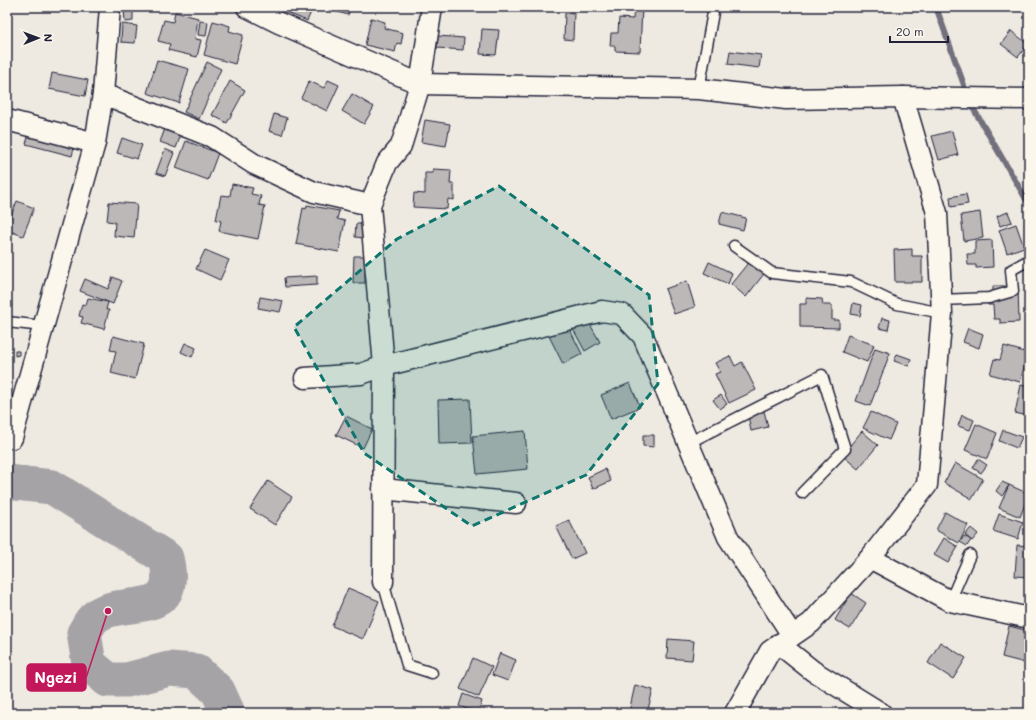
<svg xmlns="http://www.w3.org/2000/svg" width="1036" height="720" font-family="Mali,sans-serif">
<rect width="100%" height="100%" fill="#eeeae2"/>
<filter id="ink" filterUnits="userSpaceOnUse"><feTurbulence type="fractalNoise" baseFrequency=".025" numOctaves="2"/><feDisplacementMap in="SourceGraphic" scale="8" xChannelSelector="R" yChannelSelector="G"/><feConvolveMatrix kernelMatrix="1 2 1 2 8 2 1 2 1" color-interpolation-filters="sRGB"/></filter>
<g filter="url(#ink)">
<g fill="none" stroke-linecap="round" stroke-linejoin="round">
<g stroke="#716f7c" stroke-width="6">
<polyline points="936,7 964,85"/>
<polyline points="973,108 1026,199 1029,202"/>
</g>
<path stroke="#a6a3a7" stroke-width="35" d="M7,482l45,5 114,71c16,66 -47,36 -72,60 -4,3 -7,11 -10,15l5,31 19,16h19l42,-11 27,2 22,20 10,22"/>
</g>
<g fill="#bcb8b8" stroke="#22223b">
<polygon points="124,7 133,7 133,21 125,22"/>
<polygon points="284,7 306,7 312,10 307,21 283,11"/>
<polygon points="328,7 351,7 348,15 327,9"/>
<polygon points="634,7 642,7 640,52 615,51 615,46 610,46 611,33 618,33 619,18 633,19"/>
<polygon points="175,12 198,18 195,39 201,40 197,57 168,50 170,44 158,41 164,20 173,22"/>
<polygon points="565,13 574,13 573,40 564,39"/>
<polygon points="371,18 385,22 384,28 403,33 401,44 397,43 395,52 365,45"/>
<polygon points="200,21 208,22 206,36 198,35"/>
<polygon points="213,21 230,26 229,31 243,35 235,64 204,55"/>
<polygon points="122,24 137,26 135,43 121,42"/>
<polygon points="482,29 499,30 496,55 480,54"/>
<polygon points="1011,31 1028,44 1018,57 1001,44"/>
<polygon points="438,36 464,38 463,50 437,48"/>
<polygon points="730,51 761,55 759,68 728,64"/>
<polygon points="157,60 189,69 179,103 147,93"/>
<polygon points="207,62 221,69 199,119 184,112"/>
<polygon points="52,73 88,80 85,96 49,89"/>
<polygon points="328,80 339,85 327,111 301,98 309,81 324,88"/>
<polygon points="230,81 245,90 227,123 212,115"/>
<polygon points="352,94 374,107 364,124 342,111"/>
<polygon points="274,114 287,118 282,135 269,131"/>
<polygon points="34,116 79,128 72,156 26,144"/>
<polygon points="169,118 185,124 176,148 160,142"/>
<polygon points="425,120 450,124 446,146 421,142"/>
<polygon points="952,131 958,155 939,160 932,136"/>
<polygon points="122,138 142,145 137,159 117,153"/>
<polygon points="186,141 218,153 208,180 176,168"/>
<polygon points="165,149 174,153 165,176 156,173"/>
<polygon points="433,169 451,170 450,184 454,184 454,200 448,199 447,209 413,207 414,193 425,194 425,173 433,173"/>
<polygon points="232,184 253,188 251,194 261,196 259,205 265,206 258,239 219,231 221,221 216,220 221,195 230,196"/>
<polygon points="966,194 968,204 951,207 950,197"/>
<polygon points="17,201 34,208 23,236 7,230 7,225"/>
<polygon points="109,202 137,204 134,238 114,236 115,222 107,221"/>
<polygon points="307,205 339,211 337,219 345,221 339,252 296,244 303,208 306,209"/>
<polygon points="722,212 746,218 743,230 719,224"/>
<polygon points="980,212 983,238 964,241 961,215"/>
<polygon points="1008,212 1012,222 1000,226 997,216"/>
<polygon points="356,224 364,224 364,238 355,237"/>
<polygon points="1016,224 1024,247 1007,253 999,230"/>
<polygon points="992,240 993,267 976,268 976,265 968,265 967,254 975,254 975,241"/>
<polygon points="912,249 912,256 922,256 922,282 895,282 894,250"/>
<polygon points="205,250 229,260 220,280 196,269"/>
<polygon points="354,256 365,256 365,283 353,283"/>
<polygon points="752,258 767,270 746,297 731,284"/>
<polygon points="709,262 732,273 728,284 704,273"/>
<polygon points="317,276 317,285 285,287 284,278"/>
<polygon points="113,277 122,281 113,304 80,291 85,279 108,289"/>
<polygon points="687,281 695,307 674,314 665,289"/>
<polygon points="993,286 1018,286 1019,322 1000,323 1000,319 994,319 993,305 988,305 988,294 993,293"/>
<polygon points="260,297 283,301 280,312 258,308"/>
<polygon points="88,298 108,302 106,310 109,310 104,329 81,323 83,317 79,316 82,304 86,305"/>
<polygon points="806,298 822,299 823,305 832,305 832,320 839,320 839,328 800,327 800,304 806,304"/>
<polygon points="853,303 862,305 860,316 851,314"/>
<polygon points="882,318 890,320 888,330 879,328"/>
<polygon points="587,319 600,342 585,351 572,327"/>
<polygon points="567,324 582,354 563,364 548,334"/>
<polygon points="968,328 983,334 979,348 963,342"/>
<polygon points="848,335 874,345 867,362 842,352"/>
<polygon points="113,336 144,344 135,379 111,373 116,351 110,350"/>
<polygon points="185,343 196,348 192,357 181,352"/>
<polygon points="1004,346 1028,353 1020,382 990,374 994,359 1000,360"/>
<polygon points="875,348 890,353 870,406 856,401"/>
<polygon points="15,351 19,351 19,355 15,356"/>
<polygon points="897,354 911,359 909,366 894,361"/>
<polygon points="730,356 735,366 742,362 756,390 729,403 715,374 720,372 715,363"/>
<polygon points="630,383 640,407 611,419 601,395"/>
<polygon points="1021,385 1029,387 1028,416 1015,413"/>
<polygon points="721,395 727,404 720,409 713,400"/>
<polygon points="470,399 472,443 439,444 438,400"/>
<polygon points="763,407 768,427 751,431 747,411"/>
<polygon points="871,412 896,424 889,440 863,428"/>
<polygon points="962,415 974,420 970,430 958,426"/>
<polygon points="346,416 372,429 363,448 336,435"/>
<polygon points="976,424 997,433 987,459 965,450"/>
<polygon points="1003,430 1022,437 1017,448 999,441"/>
<polygon points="525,431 528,469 477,474 473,436"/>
<polygon points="862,431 878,445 858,469 842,455"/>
<polygon points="643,435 654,435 654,447 643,446"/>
<polygon points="978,459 987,465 981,473 973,468"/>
<polygon points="955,463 983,479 972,499 944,483"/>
<polygon points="605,469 611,481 593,489 588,477"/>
<polygon points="268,481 292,497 275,525 250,509"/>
<polygon points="1002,482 1009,485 1002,496 996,491"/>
<polygon points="1009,485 1029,494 1020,517 999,508"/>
<polygon points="945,512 968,525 959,543 936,530"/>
<polygon points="999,514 1023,522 1018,539 993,531"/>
<polygon points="569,520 585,553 572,559 556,526"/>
<polygon points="971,528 978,534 972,541 965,535"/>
<polygon points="964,536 971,540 967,546 960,542"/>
<polygon points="944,538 958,547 948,563 934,555"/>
<polygon points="1017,545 1029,546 1029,577 1015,576"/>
<polygon points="348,588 379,601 363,639 332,626"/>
<polygon points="851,593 866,603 850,629 835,620"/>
<polygon points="1009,626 1029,631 1029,664 1002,657"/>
<polygon points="668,639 694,641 692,660 667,658"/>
<polygon points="940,642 966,658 953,679 928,663"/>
<polygon points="500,653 516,660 508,681 492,675"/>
<polygon points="473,658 492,667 479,697 460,689"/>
<polygon points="635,685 653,690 647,713 629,712"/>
<polygon points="463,694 482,701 478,713 459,706"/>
<polygon points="1029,702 1029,712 1025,710"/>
</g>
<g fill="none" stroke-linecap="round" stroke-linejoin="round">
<g stroke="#22223b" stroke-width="13">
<g id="lane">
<polyline points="699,89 714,7"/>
<polyline points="734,246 772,273 851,282 897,304 942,313"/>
<polyline points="941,300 989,298 1013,291 1011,270 1029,260"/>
<polyline points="7,322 43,326"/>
<polyline points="688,443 822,375 845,449 802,493"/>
<polyline points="383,582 407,665 432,673"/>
<polyline points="950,601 970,555"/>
</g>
</g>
<g stroke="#22223b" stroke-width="23">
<g id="street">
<polyline points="247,7 279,23 420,84 699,89 786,99 903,97 1029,99"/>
<polyline points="103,94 212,137 254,164 314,192 370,205"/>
<polyline points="7,120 95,143"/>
<polyline points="305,378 361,374 384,366 602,311 622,314 643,336 728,537 792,635"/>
<polyline points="12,438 95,143 103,94 110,7"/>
<polyline points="383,489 516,503"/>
<polyline points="870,558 950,601 1025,617"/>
<polyline points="383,582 384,366 370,205 387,163 401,146 420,84 432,7"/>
<polyline points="779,644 813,671 881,713"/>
<polyline points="735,713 770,651 811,623 870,558 927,485 942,313 937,213 903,97"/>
</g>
</g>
<use href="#lane" stroke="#fbf7ec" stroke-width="10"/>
<use href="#street" stroke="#fbf7ec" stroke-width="20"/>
</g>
</g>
<path fill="#0f766e" fill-opacity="0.2" stroke="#0f766e" stroke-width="3" stroke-dasharray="8 5" stroke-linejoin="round" d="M499,186l150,109 9,89 -72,91 -114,51 -108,-73 -70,-126 103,-88z"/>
<path fill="none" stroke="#c2185b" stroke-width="1.5" d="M108 611L86 678"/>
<circle fill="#c2185b" stroke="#fbf7ec" stroke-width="1.5" cx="108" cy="611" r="4"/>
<rect fill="#c2185b" stroke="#c2185b" stroke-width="1.5" x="27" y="664" width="59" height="27" rx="4"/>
<g font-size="15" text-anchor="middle" font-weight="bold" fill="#fff">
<text x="56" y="683">Ngezi</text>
</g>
<rect width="1036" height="720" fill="none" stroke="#fbf7ec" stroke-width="24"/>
<rect x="12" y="12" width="1012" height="696" fill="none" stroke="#22223b" stroke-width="1.5" filter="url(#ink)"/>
<g transform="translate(38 38) rotate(89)" stroke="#fbf7ec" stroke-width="3" paint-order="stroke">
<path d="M0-3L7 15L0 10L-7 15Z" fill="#22223b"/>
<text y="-6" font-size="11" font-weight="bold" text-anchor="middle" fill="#22223b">N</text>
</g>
<path d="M890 36v6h58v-6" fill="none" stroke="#22223b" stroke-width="2"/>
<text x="896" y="36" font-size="12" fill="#22223b" stroke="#fbf7ec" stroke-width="3" paint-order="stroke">20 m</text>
</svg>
